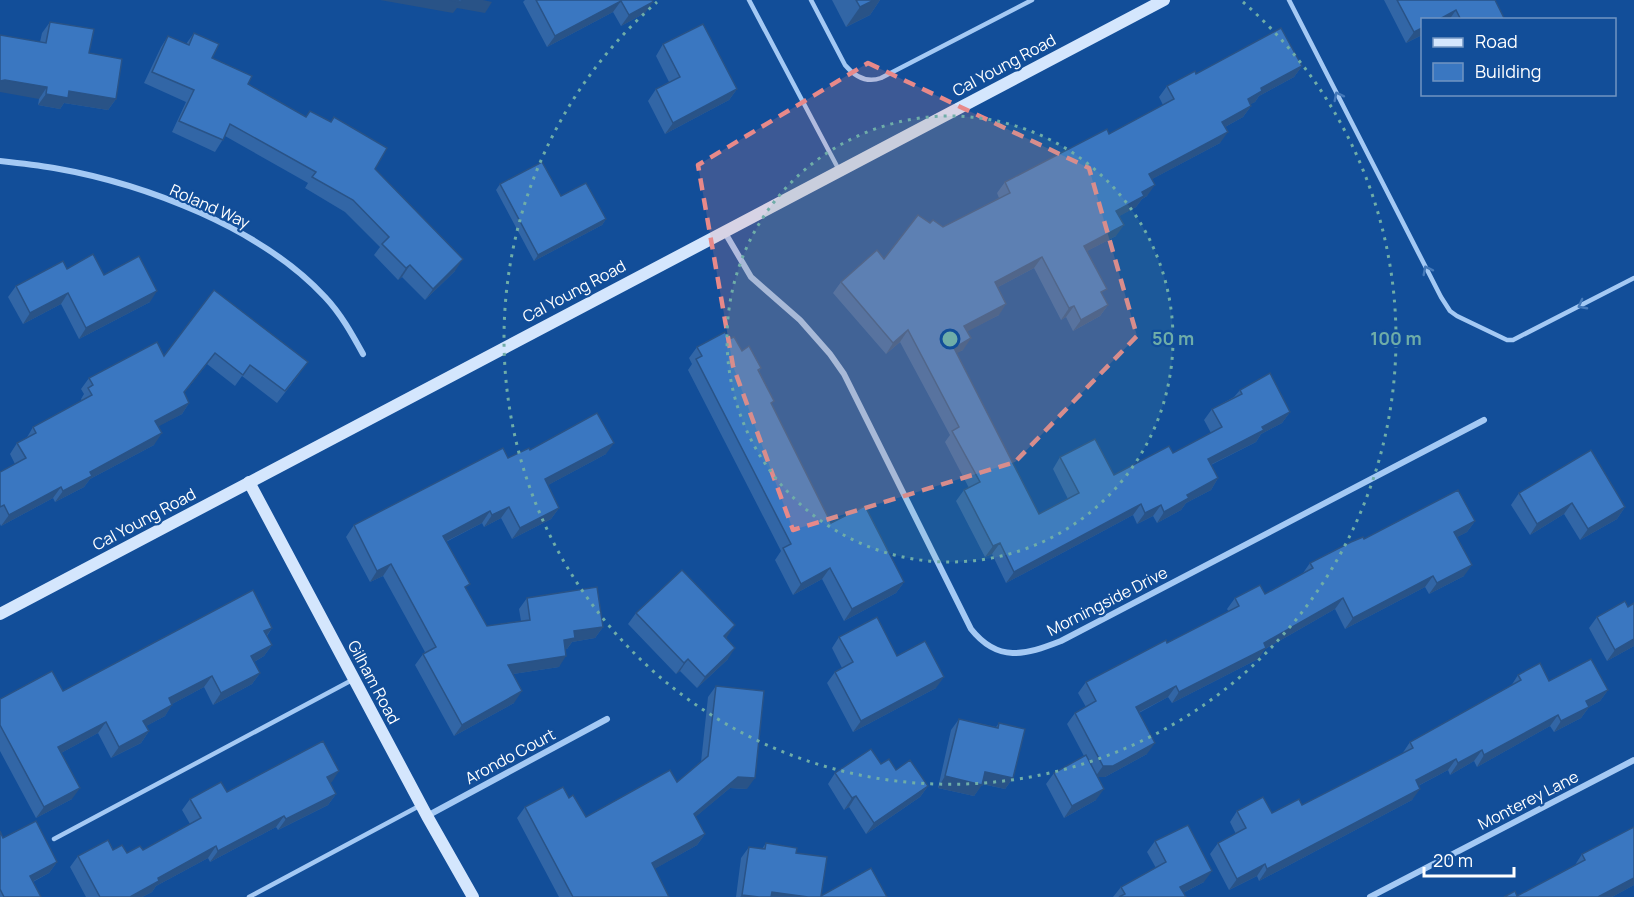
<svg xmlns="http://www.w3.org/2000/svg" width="1634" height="897" font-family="Manrope,sans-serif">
<rect width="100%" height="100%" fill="#124e99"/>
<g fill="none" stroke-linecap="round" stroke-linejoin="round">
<g stroke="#a4c9f4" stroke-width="4.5">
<polyline points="749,0 839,170"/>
<path d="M811,0l34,65c10,12 22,18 36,13l151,-78"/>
<polyline points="1289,0 1441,297 1450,311 1457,316 1507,340 1513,340 1634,278"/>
<polyline points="54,839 354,679"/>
<polyline points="249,897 421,805"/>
</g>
<g stroke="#a4c9f4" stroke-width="6">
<path d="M0,161c18,2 36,4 54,7 92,16 207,60 271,129 16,17 27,37 38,57"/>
<path d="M724,231l27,46 49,43 30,34 14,20 127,255c27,34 54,26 90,12l423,-221"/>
<polyline points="427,816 607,719"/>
<polyline points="1370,897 1634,760"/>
</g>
<g stroke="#d4e6fd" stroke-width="12">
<polyline points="249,482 427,816 473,897"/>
<polyline points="0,614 1164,0"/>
</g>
</g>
<g fill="#3266a6">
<polygon points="525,0 652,0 645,13 621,26 613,12 547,47 523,2"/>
<polygon points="832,0 880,0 870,15 846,27"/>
<polygon points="1384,0 1495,0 1505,20 1422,20 1422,35 1406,43"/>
<polygon points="50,22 89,53 116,99 108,110 64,103 60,109 38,105 39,99 40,42 42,33"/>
<polygon points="194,33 212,58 248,84 375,169 455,271 425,300 402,277 398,280 374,255 380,247 345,212 305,188 308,183 225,136 215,152 172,132 186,102 144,83 161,47 168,36 186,44"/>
<polygon points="663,44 737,89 729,100 665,134 648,101 656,89 669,82 656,56"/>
<polygon points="1302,66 1294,77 1259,96 1255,102 1250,104 1251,106 1243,117 1225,127 1220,143 1152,179 1147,196 1142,199 1136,207 1119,216 1116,236 1087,251 1102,295 1108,305 1100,316 1073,331 1066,317 1061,320 1034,268 998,287 999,315 967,331 963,350 956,353 1039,514 1068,499 1053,469 1060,457 1114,475 1173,453 1211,433 1204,420 1212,409 1234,397 1240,390 1290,412 1282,423 1261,434 1256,442 1211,465 1218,478 1211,490 1186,503 1181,510 1157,523 1153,516 1137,524 1133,515 1006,583 992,554 985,557 956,501 964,490 969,488 945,442 950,435 900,342 886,354 833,293 841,282 884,259 930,223 943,227 999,198 997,193 1005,182 1109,134 1163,105 1159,97 1167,86 1196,74"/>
<polygon points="500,184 561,196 606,219 602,225 534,261 496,190"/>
<polygon points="67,269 104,275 150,302 79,339 61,304 23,324 8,297 16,286"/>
<polygon points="214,290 300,373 277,403 242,376 235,386 207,364 184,393 189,403 182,414 158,426 154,445 90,479 84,487 55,502 53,498 1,526 0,524 0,472 15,464 10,454 17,443 26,439 33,427 82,401 81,399 84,394 81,389 89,378 164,356"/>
<polygon points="729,339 761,368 759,371 772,405 831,523 904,582 896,593 844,621 822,579 793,595 775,560 781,551 688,370 692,364 689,358 697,347"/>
<polygon points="530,450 606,454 548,485 559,508 551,519 512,539 501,518 484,527 482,523 446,542 466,590 487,626 521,621 519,609 527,598 603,627 595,638 572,642 567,649 565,649 559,667 513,674 514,703 454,736 415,665 423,654 425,652 383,576 370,582 346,537 354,525"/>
<polygon points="1519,493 1625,507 1617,519 1580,540 1564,514 1530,535 1511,505"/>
<polygon points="1475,521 1467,532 1457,537 1464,576 1429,594 1425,587 1345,629 1335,609 1265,649 1258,659 1172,703 1168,697 1139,713 1147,754 1105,777 1097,777 1096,800 1064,818 1046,784 1054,773 1084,756 1067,724 1075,713 1086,707 1078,693 1086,682 1167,643 1229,612 1227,609 1235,598 1265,594 1303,573 1310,563 1364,539"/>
<polygon points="636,613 727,637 726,638 728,659 697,688 680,671 676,674 628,624"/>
<polygon points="1597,617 1634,646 1607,661 1589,628"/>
<polygon points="272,628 267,636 272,645 264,656 254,662 260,673 252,684 213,705 204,687 172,704 165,716 146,726 149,731 141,743 111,758 98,733 61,753 72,799 36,818 0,751 0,699 63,691"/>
<polygon points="839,637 897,656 936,688 853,732 827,683 835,672 842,668 832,648"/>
<polygon points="1518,675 1549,681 1608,690 1600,701 1589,707 1581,718 1554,732 1550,726 1477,767 1474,761 1450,775 1448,770 1418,786 1412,800 1259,881 1257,876 1229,890 1210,854 1218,843 1236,834 1230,822 1237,811 1272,813 1302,805 1402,754 1410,742 1511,686"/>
<polygon points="716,686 747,789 730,788 695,817 705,834 697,845 654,869 669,897 559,897 517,818 525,807 569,798 586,817 677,782 701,762 708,697"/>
<polygon points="959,719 996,727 999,723 1013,778 1005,789 982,784 974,796 938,788 951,730"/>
<polygon points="881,764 896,770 928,786 920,797 866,834 849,807 844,810 828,784 835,773"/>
<polygon points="330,782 336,794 328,805 278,830 276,827 210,862 208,858 156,886 152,892 142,897 86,897 70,867 78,856 113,850 127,853 143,850 190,824 182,810 190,799 227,792 332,782"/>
<polygon points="1634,827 1634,885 1612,897 1517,896 1575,865 1582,854"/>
<polygon points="0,831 3,838 57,862 49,873 33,882 41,897 0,897"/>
<polygon points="1155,841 1204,882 1183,893 1186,897 1113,897 1121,887 1156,868 1147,852"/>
<polygon points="766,843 796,853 821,896 887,897 736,897 741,858 749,847 762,849"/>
</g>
<g fill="#295387">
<polygon points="380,0 483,0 492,2 485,13 457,8 453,13"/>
<polygon points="874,0 880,0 870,15 846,27 860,7"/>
<polygon points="621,1 613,12 547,47 555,36"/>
<polygon points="653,2 645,13 621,26 629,15"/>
<polygon points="1456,10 1449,20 1438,20"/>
<polygon points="1422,28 1422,35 1406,43 1414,32"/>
<polygon points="1302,66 1294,77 1259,96 1255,102 1240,110 1248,99 1261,88"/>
<polygon points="5,80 47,87 39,99 0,92 0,81"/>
<polygon points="737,89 729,100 665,134 673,123"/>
<polygon points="69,91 116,99 108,110 64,103 60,109 38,105 46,94"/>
<polygon points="1251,106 1243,117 1214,133 1222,122"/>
<polygon points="1228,132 1220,143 1141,185 1149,174"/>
<polygon points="1155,185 1147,196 1142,199 1136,207 1109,222 1116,211 1142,192"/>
<polygon points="606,219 602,225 534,261 538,255"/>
<polygon points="1124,225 1116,236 1076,257 1084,246"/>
<polygon points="1042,257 1034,268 987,293 995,282"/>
<polygon points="463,259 455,271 425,300 433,289"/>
<polygon points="410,265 402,277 398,280 406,268"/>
<polygon points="157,291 150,302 79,339 86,328"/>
<polygon points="68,293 61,304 23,324 30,313"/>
<polygon points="1006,304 999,315 957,337 964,326"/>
<polygon points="1108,305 1100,316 1073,331 1081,320"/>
<polygon points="1074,306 1066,317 1061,320 1069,308"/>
<polygon points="908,330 900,342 886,354 893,343"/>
<polygon points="971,338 963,350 946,359 954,348"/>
<polygon points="215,353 207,364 176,403 184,392"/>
<polygon points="189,403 182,414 148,432 155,421"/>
<polygon points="1290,412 1282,423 1261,434 1256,442 1200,470 1208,459 1262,427"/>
<polygon points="162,433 154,445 90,479 84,487 55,502 63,491 90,472"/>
<polygon points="614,443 606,454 537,491 545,479"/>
<polygon points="1218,478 1211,490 1186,503 1181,510 1157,523 1164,512 1187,495"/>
<polygon points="61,487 53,498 1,526 9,515"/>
<polygon points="1572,503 1564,514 1530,535 1537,524"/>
<polygon points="1141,504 1133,515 1006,583 1014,572"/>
<polygon points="1161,505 1153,516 1137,524 1145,513"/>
<polygon points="509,507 501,518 484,527 492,515"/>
<polygon points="1625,507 1617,519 1580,540 1588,529"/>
<polygon points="559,508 551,519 512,539 520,528"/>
<polygon points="490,511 482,523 435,547 443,536"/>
<polygon points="1475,521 1467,532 1446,543 1454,532"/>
<polygon points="1000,543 992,554 985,557 993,546"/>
<polygon points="391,564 383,576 370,582 377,571"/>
<polygon points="1472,565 1464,576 1429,594 1437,583"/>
<polygon points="830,568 822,579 793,595 801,584"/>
<polygon points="1433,576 1425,587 1345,629 1353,618"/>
<polygon points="904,582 896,593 844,621 852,609"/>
<polygon points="1343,598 1335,609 1265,649 1258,659 1172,703 1179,692"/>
<polygon points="735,625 727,637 716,647 724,636"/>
<polygon points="603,627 595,638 572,642 567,649 556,651 564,640 574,631"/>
<polygon points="272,628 264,639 264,631"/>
<polygon points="1634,639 1634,646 1607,661 1615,650"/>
<polygon points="272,645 264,656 243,668 251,656"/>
<polygon points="735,648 728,659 697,688 705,677"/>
<polygon points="566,656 559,667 500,676 508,665"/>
<polygon points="688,659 680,671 676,674 684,663"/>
<polygon points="260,673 252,684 213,705 221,693"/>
<polygon points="212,676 204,687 161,710 169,698"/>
<polygon points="944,677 936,688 853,732 861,721"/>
<polygon points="1176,686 1168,697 1128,718 1136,707"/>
<polygon points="1608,690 1600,701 1589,707 1581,718 1554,732 1561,721 1586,701"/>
<polygon points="522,691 514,703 454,736 462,725"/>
<polygon points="172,705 165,716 135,732 143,721"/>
<polygon points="1558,715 1550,726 1477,767 1484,755"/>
<polygon points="106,722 98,733 50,759 58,747"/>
<polygon points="149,731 141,743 111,758 119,747"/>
<polygon points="1155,743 1147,754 1105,777 1095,777 1103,766"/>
<polygon points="1482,750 1474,761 1450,775 1458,763"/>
<polygon points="1456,759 1448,770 1408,791 1416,780"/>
<polygon points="339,771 332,782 320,788 327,777"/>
<polygon points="985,772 1013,778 1005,789 978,783"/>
<polygon points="945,776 982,785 974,796 938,788"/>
<polygon points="738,777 755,778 747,789 730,788 686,825 694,814"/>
<polygon points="928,786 920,797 866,834 874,823"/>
<polygon points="80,788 72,799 36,818 44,807"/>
<polygon points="1104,789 1096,800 1064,818 1072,806"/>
<polygon points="1420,789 1412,800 1259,881 1267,869"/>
<polygon points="336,794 328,805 278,830 286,819"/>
<polygon points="856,796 849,807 844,810 852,798"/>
<polygon points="284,816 276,827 210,862 218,851"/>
<polygon points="705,834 697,845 644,875 652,863"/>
<polygon points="216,846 208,858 156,886 152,892 142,897 130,897 158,878"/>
<polygon points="57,862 49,873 22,887 30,876"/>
<polygon points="1265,864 1257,876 1229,890 1237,879"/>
<polygon points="1212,871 1204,882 1175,897 1180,887"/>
<polygon points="1634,878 1634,885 1612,897 1598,897"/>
<polygon points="772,892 808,897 768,897"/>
<polygon points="742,895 759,897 740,897"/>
</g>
<g fill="#3a77c1" stroke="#295387" stroke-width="1.5">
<polygon points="450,0 462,0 461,2"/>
<polygon points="536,0 652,0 653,2 629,15 621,1 555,36"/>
<polygon points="856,0 874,0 860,7"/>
<polygon points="1397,0 1495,0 1505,20 1461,20 1456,10 1438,20 1422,20 1422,28 1414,32"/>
<polygon points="50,22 94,29 89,53 122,59 116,99 69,91 68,98 46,94 47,87 5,80 0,81 0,35 46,43"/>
<polygon points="703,24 737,89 673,123 656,89 680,77 663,44"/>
<polygon points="1281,28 1302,66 1261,88 1262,91 1248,99 1251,106 1222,122 1228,132 1149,174 1155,185 1142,192 1144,196 1116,211 1124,225 1084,246 1107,289 1101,292 1108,305 1081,320 1074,306 1069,308 1042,257 995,282 1006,304 964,326 971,338 954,348 1039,514 1079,493 1060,457 1095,439 1114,475 1169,446 1173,453 1222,427 1212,409 1242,394 1240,390 1270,373 1290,412 1262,427 1264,430 1208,459 1218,478 1187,495 1189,498 1164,512 1161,505 1145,513 1141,504 1014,572 1000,543 993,546 964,490 980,482 952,431 959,427 908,330 893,343 841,282 877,250 884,259 918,215 930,223 933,220 943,227 1010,193 1005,182 1107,129 1109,134 1174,99 1167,86 1195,71 1196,74"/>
<polygon points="194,33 219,44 212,58 252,76 248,84 306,117 310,111 331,122 334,117 387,148 375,169 463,259 433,289 410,265 406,268 382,244 389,237 353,200 312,177 316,172 230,124 223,140 179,121 194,90 152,72 168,36 189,45"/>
<polygon points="542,162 561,196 586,183 606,219 538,255 500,184"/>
<polygon points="93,254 104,275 139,256 157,291 86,328 68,293 30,313 16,286 63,261 67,269"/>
<polygon points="214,290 308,362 285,391 250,365 243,375 215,353 184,392 189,403 155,421 162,433 90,472 92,476 63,491 61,487 9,515 4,505 0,507 0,472 26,458 17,443 36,433 33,427 92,395 88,388 93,385 89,378 157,342 164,356"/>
<polygon points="725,332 729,339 734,337 742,351 749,346 761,368 758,370 774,401 771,403 831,523 865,506 904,582 852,609 830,568 801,584 783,548 791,544 696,359 702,356 697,347"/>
<polygon points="597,413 614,443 545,479 559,508 520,528 509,507 492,515 490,511 443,536 470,584 465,587 487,626 530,620 527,598 597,587 603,627 574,631 575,638 564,640 566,656 508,665 522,691 462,725 423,654 436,647 391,564 377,571 354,525 503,448 508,458 529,448 530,450"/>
<polygon points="1591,450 1625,507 1588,529 1572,503 1537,524 1519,493"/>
<polygon points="1458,490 1475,521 1454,532 1472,565 1437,583 1433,576 1353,618 1343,598 1264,643 1266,648 1179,692 1176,686 1136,707 1155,743 1113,766 1103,766 1075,713 1096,701 1086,682 1166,640 1167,643 1239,606 1235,598 1260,585 1265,594 1313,568 1310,563 1351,542 1363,537 1364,539"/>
<polygon points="682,570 735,625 724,636 735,648 705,677 688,659 684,663 636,613"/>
<polygon points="253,590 272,628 264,631 272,645 251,656 260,673 221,693 212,676 169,698 172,705 143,721 149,731 119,747 106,722 58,747 80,788 44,807 0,725 0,699 52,671 63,691"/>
<polygon points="1625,601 1628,607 1634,603 1634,639 1615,650 1597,617"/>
<polygon points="877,617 897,656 925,641 944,677 861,721 835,672 853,662 839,637"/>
<polygon points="1591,659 1608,690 1586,701 1589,707 1561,721 1558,715 1484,755 1482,750 1458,763 1456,759 1416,780 1420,789 1267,869 1265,864 1237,879 1218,843 1246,828 1237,811 1263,797 1272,813 1299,799 1302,805 1413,748 1410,742 1521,680 1518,675 1540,663 1549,681"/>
<polygon points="716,686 764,691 755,778 738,777 694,814 705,834 652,863 669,897 573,897 525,807 563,787 569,798 573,795 586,817 670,770 677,782 708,756"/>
<polygon points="959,719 998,728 999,723 1025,729 1013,778 985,772 982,785 945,776"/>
<polygon points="323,741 339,771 327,777 336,794 286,819 284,816 218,851 216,846 158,878 159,881 130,897 100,897 78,856 108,840 113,850 122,845 127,853 140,846 143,850 201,818 190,799 221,782 227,792"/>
<polygon points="871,749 881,764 889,759 896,770 910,760 928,786 874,823 856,796 852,798 835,773"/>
<polygon points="1086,755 1104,789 1072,806 1054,773"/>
<polygon points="36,821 57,862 30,876 41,897 4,897 0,889 0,831 3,838"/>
<polygon points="1188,825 1212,871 1180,887 1186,897 1119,897 1125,894 1121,887 1166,862 1155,841"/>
<polygon points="1634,827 1634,878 1598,897 1504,897 1515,891 1517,896 1585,860 1582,854"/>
<polygon points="766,843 797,848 796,853 827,857 821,896 871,868 887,897 808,897 772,892 771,897 759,897 742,895 749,847 765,849"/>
</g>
<defs><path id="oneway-chevron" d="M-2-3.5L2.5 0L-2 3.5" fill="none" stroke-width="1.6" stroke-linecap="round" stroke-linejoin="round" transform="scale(1.5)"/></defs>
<g stroke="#4579b9">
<use href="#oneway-chevron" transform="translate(1338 96) rotate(-117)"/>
<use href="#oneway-chevron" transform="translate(1427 270) rotate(-117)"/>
<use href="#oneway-chevron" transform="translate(1582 305) rotate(152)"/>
</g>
<path fill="#e88989" fill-opacity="0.2" stroke="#e88989" stroke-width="4.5" stroke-dasharray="12 8" stroke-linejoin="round" d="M868,63l221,105 48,168 -122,126 -222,68 -60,-164 -35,-201z"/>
<circle cx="950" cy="339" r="223" fill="#6fada8" fill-opacity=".12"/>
<g fill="none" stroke="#6fada8" stroke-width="3" stroke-dasharray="3 6">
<circle cx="950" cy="339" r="223"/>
<path d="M1243 2A446 446 0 1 1 657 2"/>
</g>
<g text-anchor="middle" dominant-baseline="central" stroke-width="4.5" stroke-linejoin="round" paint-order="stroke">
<g font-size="16" fill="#fff" stroke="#124e99">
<text transform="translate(1004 65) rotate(-28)">Cal Young Road</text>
<text transform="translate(210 206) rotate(24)">Roland Way</text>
<text transform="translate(574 291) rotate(-28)">Cal Young Road</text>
<text transform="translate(144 519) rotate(-28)">Cal Young Road</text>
<text transform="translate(1107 601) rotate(-27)">Morningside Drive</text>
<text transform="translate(374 682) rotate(62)">Gilham Road</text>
<text transform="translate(510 756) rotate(-28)">Arondo Court</text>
<text transform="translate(1528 800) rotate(-27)">Monterey Lane</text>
</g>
</g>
<circle cx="950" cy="339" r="9" fill="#6fada8" stroke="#124e99" stroke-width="3"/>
<g font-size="18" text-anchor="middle" font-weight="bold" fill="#6fada8" stroke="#124e99" stroke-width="4.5" stroke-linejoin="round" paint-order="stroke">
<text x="1173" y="345">50 m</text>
<text x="1396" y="345">100 m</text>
</g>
<rect x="1421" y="18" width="195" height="78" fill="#124e99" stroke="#7195c2" stroke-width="1.5"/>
<rect x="1433" y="38" width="30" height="9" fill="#d4e6fd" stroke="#7195c2" stroke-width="1.5"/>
<text x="1475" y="48" font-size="18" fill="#ffffff">Road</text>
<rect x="1433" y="63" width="30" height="18" fill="#3a77c1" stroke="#7195c2" stroke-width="1.5"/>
<text x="1475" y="78" font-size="18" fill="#ffffff">Building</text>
<path d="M1424 867v9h90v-9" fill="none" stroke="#ffffff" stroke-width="3"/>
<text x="1433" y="867" font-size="18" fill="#ffffff" stroke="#124e99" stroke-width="4.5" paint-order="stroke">20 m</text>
</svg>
